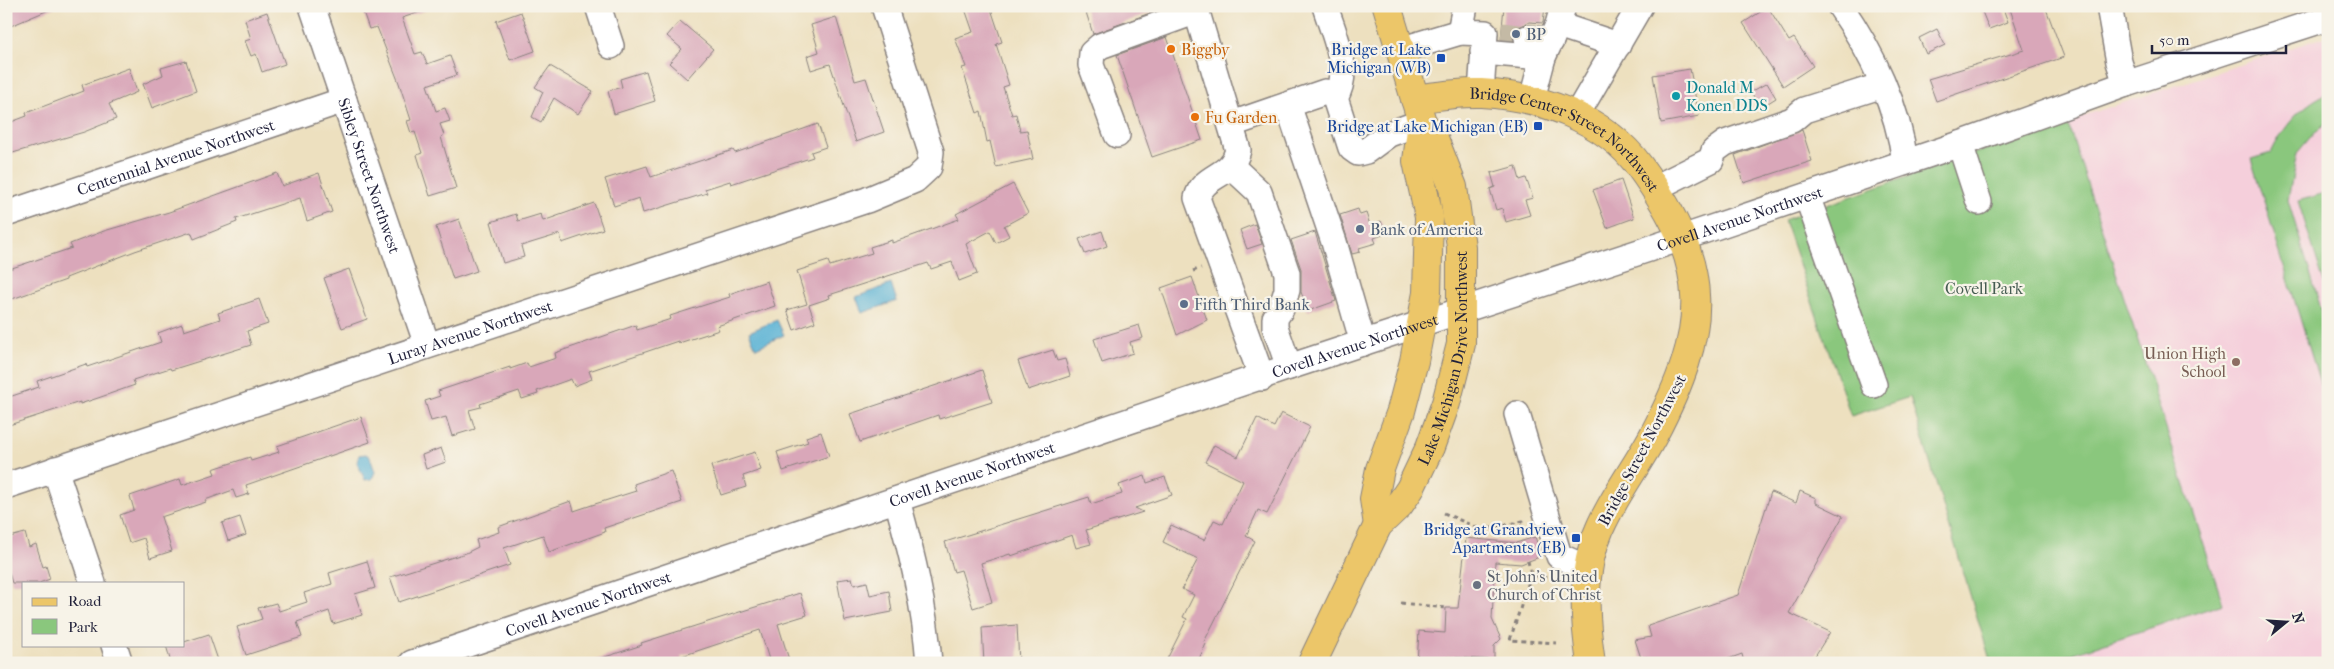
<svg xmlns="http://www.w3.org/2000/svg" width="2334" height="669" font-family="'IM FELL French Canon',serif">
<rect width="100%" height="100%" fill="#f7f3e8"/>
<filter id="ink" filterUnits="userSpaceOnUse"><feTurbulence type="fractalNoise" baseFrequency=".02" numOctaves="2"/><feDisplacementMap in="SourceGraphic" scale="10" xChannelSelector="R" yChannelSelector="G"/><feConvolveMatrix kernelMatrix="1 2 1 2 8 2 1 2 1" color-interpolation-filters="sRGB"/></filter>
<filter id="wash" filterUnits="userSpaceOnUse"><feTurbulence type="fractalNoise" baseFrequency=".0096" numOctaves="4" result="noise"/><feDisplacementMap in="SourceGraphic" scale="20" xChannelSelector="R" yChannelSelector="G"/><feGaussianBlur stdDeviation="1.12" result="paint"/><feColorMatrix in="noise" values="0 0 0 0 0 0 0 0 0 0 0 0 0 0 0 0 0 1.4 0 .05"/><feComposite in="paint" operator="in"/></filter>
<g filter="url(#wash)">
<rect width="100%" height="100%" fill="#ede0bf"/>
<polygon fill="#f5cfdb" points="2328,36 2328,663 2044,663 2223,604 2067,121"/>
<g fill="#8ac77d" stroke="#56745c">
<path d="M2328,93v30l-13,9 -18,21 -9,47 40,132v77l-77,-250 20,-6c12,-26 30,-48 57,-60z"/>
<polygon points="2067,121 2223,604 2044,663 1991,663 1910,397 1851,416 1784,220"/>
<polygon points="2328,192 2328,295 2298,201"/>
</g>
<g fill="#56b1d4" stroke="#3c6a88">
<polygon points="891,284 897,301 862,313 856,297"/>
<polygon points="777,320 784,335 756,348 749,332"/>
<polygon points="366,454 370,457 375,472 372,479 365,480 357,462 359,455"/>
</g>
<g id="blocks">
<g fill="#d9a7b9">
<polygon points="6,6 58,6 6,28"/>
<polygon points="361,6 429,6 429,9 402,18 415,54 422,52 427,64 450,56 457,75 427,85 436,111 445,108 450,121 440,124 444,135 441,137 456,188 430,196 417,155 422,153 415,132 411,133 407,121 411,120 399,83 377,27 369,29"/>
<polygon points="964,6 990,6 1002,42 996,44 1009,85 1003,87 1012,115 1016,114 1020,131 1027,130 1033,159 996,167 990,141 987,142 981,111 977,113 962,68 966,67 955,38 973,32"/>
<polygon points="1084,6 1157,6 1158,10 1093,34"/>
<polygon points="1504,6 1545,6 1543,23 1529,22 1516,29 1513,40 1501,39"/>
<polygon points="1989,6 2002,6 2008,22 1989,29 1981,9"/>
<polygon points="2009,6 2045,6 2064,57 1936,101 1928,79 2024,50"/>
<polygon points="1768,7 1789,41 1794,38 1813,66 1783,86 1743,23"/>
<polygon points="267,12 285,64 262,72 256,54 251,56 245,41 251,39 245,20"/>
<polygon points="521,12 535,51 510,60 496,21"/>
<polygon points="836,17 855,81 866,78 884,132 856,142 830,64 811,70 807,56 819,52 811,25"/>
<polygon points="680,21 713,49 687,79 669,63 682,49 667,36"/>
<polygon points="1937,29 1945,45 1926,54 1919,38"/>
<polygon points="1167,37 1202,140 1152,157 1117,55"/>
<polygon points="186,61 196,91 152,108 143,84 163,75 161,68"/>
<polygon points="550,66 593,91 578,114 554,98 541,122 532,117 543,92 535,87"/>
<polygon points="129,68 137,92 109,104 116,119 84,132 6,155 6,124 27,116 26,113 84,91 82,85"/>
<polygon points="1690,69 1699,116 1661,123 1653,75"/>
<polygon points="646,71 655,101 614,114 608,91 622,87 620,79"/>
<polygon points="1767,83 1776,98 1760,108 1751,92"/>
<polygon points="818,124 826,147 811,152 813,157 731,184 730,181 705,189 707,193 643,213 639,198 614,206 605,179 647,166 651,177 733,150 735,153"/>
<polygon points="1802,130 1812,161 1744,183 1735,155"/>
<polygon points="1516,166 1520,180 1526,178 1533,198 1525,200 1530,215 1506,222 1502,208 1496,210 1490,189 1495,187 1491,173"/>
<polygon points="277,173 282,186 319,173 332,212 307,221 300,198 236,219 237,222 194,239 191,232 135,251 66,278 66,280 12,299 6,282 6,270 72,248 70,244 104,231 169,212"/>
<polygon points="1621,180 1634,218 1607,228 1593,190"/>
<polygon points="1013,184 1028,213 1004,226 1009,236 996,243 990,231 966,244 977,274 959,281 952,262 931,269 928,263 829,295 830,298 809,305 815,322 794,330 787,310 807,304 797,271 828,261 830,266 872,253 870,247 892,240 892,243 959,219 956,214"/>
<polygon points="594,203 603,229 562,243 560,234 521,246 524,257 503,263 491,222 516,214 518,221 541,214 543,221"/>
<polygon points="1358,209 1360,215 1366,213 1370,225 1381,221 1385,234 1374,238 1376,243 1359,248 1360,252 1352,254 1340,215"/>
<polygon points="459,219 477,271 453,279 436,227"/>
<polygon points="1255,224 1262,244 1247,249 1240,230"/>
<polygon points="1102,231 1107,246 1085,254 1079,239"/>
<polygon points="1315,232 1336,301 1308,311 1301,292 1301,269 1291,240"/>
<polygon points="349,269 367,319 342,328 324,278"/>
<polygon points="1192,277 1207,320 1177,335 1161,288"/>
<polygon points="767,281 775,306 717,326 719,330 679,343 678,341 589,371 592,379 574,386 571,379 537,391 538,394 522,399 519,391 480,404 481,407 469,410 475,429 452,436 446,417 431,421 425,401 440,396 438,391 510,367 510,369 527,363 529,367 556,358 555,353 636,325 637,330 671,319 670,316 730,297 729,294"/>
<polygon points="259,299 268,324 247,331 251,345 171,370 170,368 133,380 135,385 98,398 80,404 80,402 6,426 6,398 39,387 37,381 86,364 87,367 161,342 158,333 182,324 184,331 220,319 218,313"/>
<polygon points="1139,325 1143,338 1130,342 1133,353 1102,363 1094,339"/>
<polygon points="1053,350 1057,361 1065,359 1070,376 1028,390 1018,361"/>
<polygon points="982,370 992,402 939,419 938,415 860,442 850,414"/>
<polygon points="1281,413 1310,427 1267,514 1258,510 1246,536 1255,541 1204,642 1206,644 1197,663 1165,663 1187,619 1183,617 1194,595 1182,589 1198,559 1163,542 1171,525 1204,540 1214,520 1223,524 1243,481 1205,462 1214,445 1238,457 1257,418 1274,427"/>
<polygon points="361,417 370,442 246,485 249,494 236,498 233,490 205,500 206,502 161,517 172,551 150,558 144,538 129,543 120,515 134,510 130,496 180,479 182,485 215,474 213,469 250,457 251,461 279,452 277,446"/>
<polygon points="821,432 829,456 783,471 777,452 808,442 806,437"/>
<polygon points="441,448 446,462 426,469 422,455"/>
<polygon points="755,452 761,470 743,476 746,487 721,495 711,466"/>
<polygon points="671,471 682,502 604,528 605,532 549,552 543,535 504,548 510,565 399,602 390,577 466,553 478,547 476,540 499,532 498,527 571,501 574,511 595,504 636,491 634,484"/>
<polygon points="1145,476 1147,483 1165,477 1172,495 1135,508 1143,512 1086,530 1091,544 1076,548 1072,535 1011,556 1010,554 981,563 992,602 973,608 961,570 954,572 945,542 1089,497 1091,504 1122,494 1119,485"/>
<polygon points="1800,491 1816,498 1816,503 1843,516 1789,613 1830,632 1813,659 1810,663 1744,663 1742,654 1717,663 1649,663 1647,657 1641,658 1635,640 1651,637 1648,626 1738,595 1771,492 1796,503"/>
<polygon points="240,517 246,535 228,541 222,523"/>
<polygon points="25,533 29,547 36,544 43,567 46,566 50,579 39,583 12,583 6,563 6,538"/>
<polygon points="1535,537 1542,556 1521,564 1495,562 1492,619 1501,639 1494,646 1494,660 1447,657 1447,663 1417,663 1419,631 1445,633 1446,608 1458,608 1466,538 1516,543"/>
<polygon points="367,561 375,588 355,594 362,615 333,624 329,611 297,622 302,637 246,655 237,627 262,619 258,608 276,603 279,611 307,602 304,593 332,584 329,573"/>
<polygon points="852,578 854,585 867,582 870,595 889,591 892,612 845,621 837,580"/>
<polygon points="800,593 807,615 778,624 790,663 770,663 760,630 682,656 684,663 597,663 596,660 642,645 641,643"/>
<polygon points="1017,625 1019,663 984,663 982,628"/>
<polygon points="209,634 219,663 171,663 166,645 184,645 184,642"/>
</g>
</g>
</g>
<g filter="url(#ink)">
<use href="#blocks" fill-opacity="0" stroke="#88817d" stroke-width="1"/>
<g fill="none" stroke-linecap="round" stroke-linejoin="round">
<polyline stroke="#c4baa5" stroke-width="25" stroke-dasharray="25 12" stroke-linecap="butt" points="1501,35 1527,38"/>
<g stroke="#88817d" stroke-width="28">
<g id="minor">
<path id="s1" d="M312,6l115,339"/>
<polyline points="598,6 611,46"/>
<path d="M1195,6l43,144c-7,29 -34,23 -41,48l65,180"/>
<path d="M1325,6c9,30 27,63 10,92"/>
<polyline points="1465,6 1460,32 1485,33 1481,93"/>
<polyline points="1563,6 1558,25 1618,45"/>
<path d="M1840,6c32,46 58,101 65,156"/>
<polyline points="2109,6 2119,62 2126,84"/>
<polyline points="1527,38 1551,41"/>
<polyline points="1400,50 1460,32"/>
<polyline points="1483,52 1543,57"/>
<polyline points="1532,99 1543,57 1558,25"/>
<polyline points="1288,105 1334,242 1363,343"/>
<polyline points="1576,116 1640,6"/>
<polyline points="1232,124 1325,92 1330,93 1335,98 1351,148 1358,153 1366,151 1389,134 1422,122"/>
<polyline points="1117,135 1091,65 1092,53 1100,46 1197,11"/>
<polyline points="1960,144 1979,202"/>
<polyline points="1231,166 1259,192 1287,273 1287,290 1281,309 1275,318 1275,327 1289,367"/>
<polyline points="1655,188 1711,160 1714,151 1725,143 1792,120 1804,110 1883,85"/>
<polyline points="1807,196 1874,385"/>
<path id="s2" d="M6,214l338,-114"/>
<polyline points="1517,414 1559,556 1589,569"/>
<polyline points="55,469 93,583"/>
<path id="s3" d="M6,486l861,-286 48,-20 14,-13 2,-15 -47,-146"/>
<path d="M897,500c15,54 28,107 32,163"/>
<polyline points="114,645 120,663"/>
<path id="s4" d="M412,663l877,-296 393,-129 278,-94 166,-60 202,-66"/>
</g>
</g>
<g stroke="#88817d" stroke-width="30">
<g id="major">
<path id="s5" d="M1415,99c22,-3 44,-7 66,-6 58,3 124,25 159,74 73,101 70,161 13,269 -16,30 -39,60 -53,92 -19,43 -16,89 -9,135"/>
</g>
</g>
<g stroke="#88817d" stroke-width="30">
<g id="highway">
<polyline points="1378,525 1374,499 1380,469 1401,411 1414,361 1427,293 1429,217 1417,161 1422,122"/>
<path id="s6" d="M1312,663l66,-138 21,-20 11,-16 20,-42 16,-44 15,-59v-97l-8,-60 -18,-46 -13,-19 -35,-116"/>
</g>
</g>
<g stroke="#88817d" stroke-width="3" stroke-dasharray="4 4" stroke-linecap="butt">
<polyline points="1193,271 1201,268"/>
<polyline points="1444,513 1482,530 1523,521 1520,532 1522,541"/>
<polyline points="1528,561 1531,575"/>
<polyline points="1555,579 1531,575 1510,640 1556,643"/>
<polyline points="1401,603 1446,608"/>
</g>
<use href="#minor" stroke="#fff" stroke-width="25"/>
<use href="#major" stroke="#ecc669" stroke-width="28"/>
<use href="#highway" stroke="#ecc669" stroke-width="28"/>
</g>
</g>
<g fill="#5c6f8a" stroke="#f7f3e8" stroke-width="2">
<circle cx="1516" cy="34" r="5"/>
<circle cx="1360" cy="229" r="5"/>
<circle cx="1184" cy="304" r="5"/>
</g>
<g fill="#e8710a" stroke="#f7f3e8" stroke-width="2">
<circle cx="1171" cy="49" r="5"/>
<circle cx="1195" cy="117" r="5"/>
</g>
<g fill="#1a4fb4" stroke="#f7f3e8" stroke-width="2">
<rect x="1436" y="53" width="10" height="10" rx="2.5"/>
<rect x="1533" y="121" width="10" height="10" rx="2.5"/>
<rect x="1571" y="533" width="10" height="10" rx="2.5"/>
</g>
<circle fill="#0f9aa8" stroke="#f7f3e8" stroke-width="2" cx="1676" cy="96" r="5"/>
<circle fill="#8d6e63" stroke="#f7f3e8" stroke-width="2" cx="2236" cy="362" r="5"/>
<circle fill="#6b7280" stroke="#f7f3e8" stroke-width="2" cx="1477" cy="585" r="5"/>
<g text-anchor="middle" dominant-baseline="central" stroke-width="4.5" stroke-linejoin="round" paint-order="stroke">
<g font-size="16" fill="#4e5e75" stroke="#f7f3e8" text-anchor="start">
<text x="1526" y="34">BP</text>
<text x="1370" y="229">Bank of America</text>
<text x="1194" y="304">Fifth Third Bank</text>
</g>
<g font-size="16" fill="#c56008" stroke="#f7f3e8" text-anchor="start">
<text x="1181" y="49">Biggby</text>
<text x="1205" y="117">Fu Garden</text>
</g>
<g font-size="16" fill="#164399" stroke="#f7f3e8" text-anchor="end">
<text x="1431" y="49">Bridge at Lake<tspan x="1431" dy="18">Michigan (WB)</tspan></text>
<text x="1528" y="126">Bridge at Lake Michigan (EB)</text>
<text x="1566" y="529">Bridge at Grandview<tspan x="1566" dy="18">Apartments (EB)</tspan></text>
</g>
<g font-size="16" fill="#0d838f" stroke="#f7f3e8" text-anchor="start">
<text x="1686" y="87">Donald M<tspan x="1686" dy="18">Konen DDS</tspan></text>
</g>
<g font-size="16" fill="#22223b" stroke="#f7f3e8">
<text stroke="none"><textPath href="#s5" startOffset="165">Bridge Center Street Northwest</textPath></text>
<text stroke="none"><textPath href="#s2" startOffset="179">Centennial Avenue Northwest</textPath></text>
<text stroke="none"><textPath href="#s1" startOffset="179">Sibley Street Northwest</textPath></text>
<text stroke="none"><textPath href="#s4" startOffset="1400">Covell Avenue Northwest</textPath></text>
<text stroke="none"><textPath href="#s3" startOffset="489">Luray Avenue Northwest</textPath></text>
<text stroke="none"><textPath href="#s4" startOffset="995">Covell Avenue Northwest</textPath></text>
<text stroke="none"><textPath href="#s6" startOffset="339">Lake Michigan Drive Northwest</textPath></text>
<text transform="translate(1642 450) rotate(-62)">Bridge Street Northwest</text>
<text stroke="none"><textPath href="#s4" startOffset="591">Covell Avenue Northwest</textPath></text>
<text stroke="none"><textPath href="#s4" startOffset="186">Covell Avenue Northwest</textPath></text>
</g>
<g font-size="16" fill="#465c52" stroke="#f7f3e8">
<text x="1984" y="288">Covell Park</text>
</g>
<g font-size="16" fill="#785e54" stroke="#f7f3e8" text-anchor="end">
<text x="2226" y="353">Union High<tspan x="2226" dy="18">School</tspan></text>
</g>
<g font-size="16" fill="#5b616d" stroke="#f7f3e8" text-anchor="start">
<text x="1487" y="576">St John's United<tspan x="1487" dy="18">Church of Christ</tspan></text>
</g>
</g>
<rect width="2334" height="669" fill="none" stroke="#f7f3e8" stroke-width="25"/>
<rect x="22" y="582" width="162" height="65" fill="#f7f3e8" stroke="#a29fa3"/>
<rect x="32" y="598" width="25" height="8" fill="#ecc669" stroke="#a29fa3"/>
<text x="68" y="606" font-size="15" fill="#22223b">Road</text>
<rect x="32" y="619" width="25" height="15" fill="#8ac77d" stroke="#a29fa3"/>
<text x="68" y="632" font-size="15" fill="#22223b">Park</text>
<g transform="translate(2286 622) rotate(72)" stroke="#f7f3e8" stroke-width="4" paint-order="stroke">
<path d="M0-4L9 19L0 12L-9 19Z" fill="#22223b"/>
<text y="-8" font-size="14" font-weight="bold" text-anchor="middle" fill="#22223b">N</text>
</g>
<path d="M2152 45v8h134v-8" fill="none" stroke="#22223b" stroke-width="2.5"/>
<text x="2159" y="45" font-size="15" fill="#22223b" stroke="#f7f3e8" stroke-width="4" paint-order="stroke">50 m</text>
</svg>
